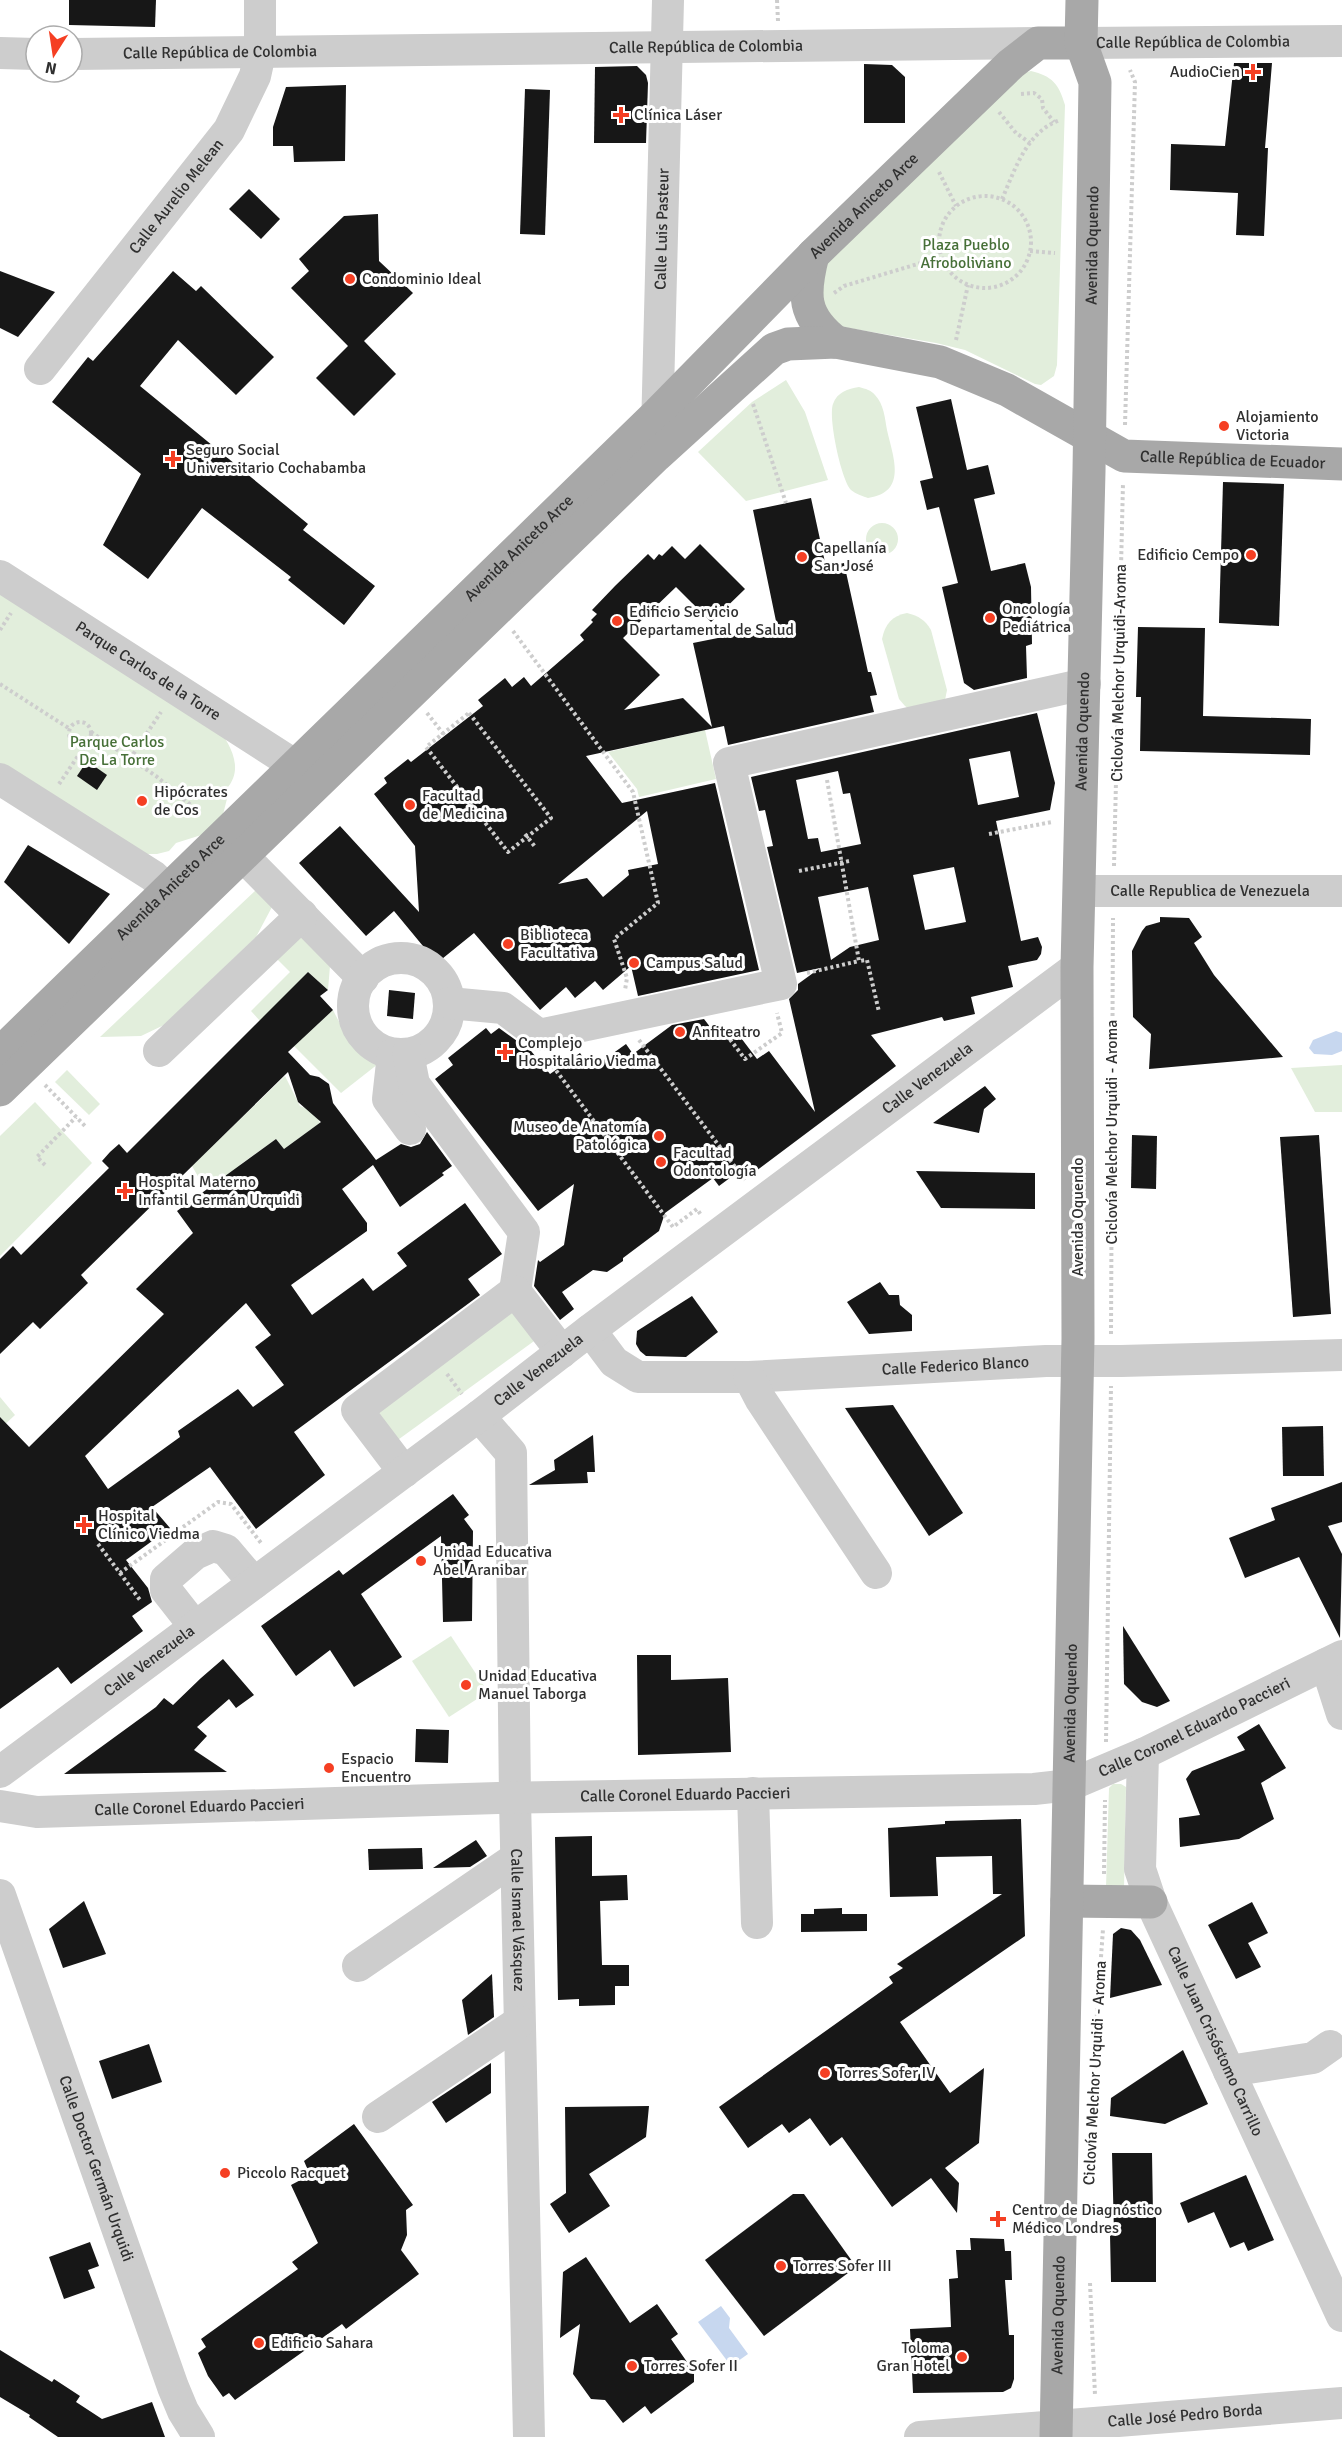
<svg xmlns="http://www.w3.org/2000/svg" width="1342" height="2437" font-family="Signika,sans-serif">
<rect width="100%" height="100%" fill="#fff"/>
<g fill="#e2eedc">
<path d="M1031,71c21,5 28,13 34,34l-8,260 -3,11 -13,9 -6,-1 -70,-34 -29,-7 -93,-16c-28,-13 -22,-42 -18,-68l195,-185z"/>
<polygon points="786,380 805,412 828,480 746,501 698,452 752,402"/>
<path d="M859,387c7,2 12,3 16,8 9,9 10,24 12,35 6,27 21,62 -19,68 -6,-2 -12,-4 -17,-8 -10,-11 -23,-73 -18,-86 4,-12 15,-15 26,-17z"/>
<circle cx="882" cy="539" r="16"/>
<path d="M0,587l216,139c13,16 29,42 11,62l1,7 -7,27 -7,9 -38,12 -7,8 -12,3h-12l-145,-90z"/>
<path d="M907,613c12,3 18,7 24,17l16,60 -2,10 -33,11 -7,-5 -6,-7 -17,-60c3,-15 10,-23 25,-26z"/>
<polygon points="705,730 716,779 639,797 637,789 608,752"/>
<polygon points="257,889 273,905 256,937 164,1025 141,1036 100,1037"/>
<polygon points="301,935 330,966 328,990 308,972 260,1021 251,1011 290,972 274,956"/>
<path d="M333,1010c11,23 23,39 45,54l-37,29 -47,-47z"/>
<polygon points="1342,1065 1342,1112 1315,1112 1291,1068"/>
<polygon points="67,1070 100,1104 89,1115 55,1082"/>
<polygon points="285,1076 300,1106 315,1112 320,1123 284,1149 276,1139 241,1164 224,1193 210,1173 200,1180 192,1166"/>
<polygon points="35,1102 92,1163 0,1256 0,1136"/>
<polygon points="518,1306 541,1336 395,1442 373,1412"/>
<polygon points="0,1397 15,1415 0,1429"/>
<polygon points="451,1636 488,1692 449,1717 412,1661"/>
<polygon points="1113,1784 1121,1784 1126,1787 1124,1889 1106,1888 1109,1788"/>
</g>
<g fill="#c7d7ef">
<polygon points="1336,1031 1342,1033 1342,1051 1332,1055 1314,1054 1309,1048 1313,1040"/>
<polygon points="721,2306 730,2318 729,2328 748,2354 731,2366 698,2322"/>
</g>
<g fill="#171717" fill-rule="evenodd">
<polygon points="69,0 156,0 155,27 69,25"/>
<polygon points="1234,63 1272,63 1265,148 1268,148 1264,236 1236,235 1238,193 1170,190 1171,144 1225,146"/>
<polygon points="864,64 892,65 905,77 905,123 864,123"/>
<polygon points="637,66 646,75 648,83 646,143 594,143 595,67"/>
<polygon points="346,85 345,161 294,162 293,146 273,146 273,127 286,87"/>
<polygon points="525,89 550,90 545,235 520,234"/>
<polygon points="249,189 280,219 261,239 229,209"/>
<polygon points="378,214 379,261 413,293 364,341 396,374 354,416 316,378 348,346 291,288 309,271 299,259 344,216"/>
<polygon points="0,271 55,292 18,337 0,328"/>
<polygon points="173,271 196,291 201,286 274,357 236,395 178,340 140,386 308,524 303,530 375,586 344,625 288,580 291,577 202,508 148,579 103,545 141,474 52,402 88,357 93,361"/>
<polygon points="951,399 967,470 988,465 995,494 974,499 991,571 1025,563 1031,587 1032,644 1026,646 1027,678 974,690 964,683 942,587 958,583 939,507 927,510 920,481 933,478 916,407"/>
<polygon points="1223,482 1284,484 1279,626 1219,623"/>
<path d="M811,498l15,69 18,-4 24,109h3l6,23 -7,1 4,16 -146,33 -4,-19 -138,30 36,47 93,-20 44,187 -121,26 -7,-30 -28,24 -8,-9 -20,17 -9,-11 -26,23 -66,-77 -37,30 -43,-52 -28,25 -67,-73 41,-37 79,86 -4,-66 -41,-52 13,-11 -3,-5 24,-19 3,3 72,-56 -5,-6 27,-22 7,9 12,-10 7,9 53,-46 -4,-5 13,-13 -2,-2 6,-6 -5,-4 23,-24 33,-32 6,6 5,-6 3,2 10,-10 13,13 15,-15 45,45 -34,33 -35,-35 -53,51 37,37 -36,35 59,-12 29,29 -19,-84 84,-17 -24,-116zM647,811l11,53 -30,6 1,5 -26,22 -16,-19 -29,6z"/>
<polygon points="1138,627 1205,628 1203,716 1311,719 1310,755 1140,751 1141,697 1136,697"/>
<path d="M1037,713l18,70 -5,27 -54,11 25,120 17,-4 4,10 -1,7 -4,6 -29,6 5,21 -42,10 4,17 -31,7 -2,-4 -71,18 25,31 -144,108 -6,-8 -27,20 -6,-8 -48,35 -6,18 -36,27v3l-16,11 -14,-2 -31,22 12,17 -14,11 -26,-34 4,-26 2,2 24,-17 10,-61 -36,27 -103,-132 18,-14 -5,-7 38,-30 5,6 8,-6 32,23 19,23 30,-21 11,16 35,-25 7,10 39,-29 32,-6 16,21 15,-10 22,29 12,-8 46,61 -26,-113 9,-9v-6l22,-16 -23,5 -30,-126 6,-1 -8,-36 -6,1 -8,-34zM1010,751l9,46 -41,8 -9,-46zM838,771l5,23 7,-1 11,51 -40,8 -3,-14 -10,1 -12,-59zM954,867l12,55 -41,8 -12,-55zM868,887l11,53 -29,7 -19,13 -13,-63z"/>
<polygon points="87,761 107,775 97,790 77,776"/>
<polygon points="28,845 110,894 69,944 4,882"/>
<polygon points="1160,917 1189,918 1202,937 1194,943 1214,975 1283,1057 1149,1069 1151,1034 1133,1017 1132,951 1142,931 1146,926 1160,922"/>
<path d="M308,972l20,18 -8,6 13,14 -45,42 22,23 9,2 10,7 4,19 43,57 25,-16 10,3 9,-3 7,-12 25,34 -10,7 2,2 -44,32 -27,-42 -31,24 25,34v8l-76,54 21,30 51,-37 10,13 34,-25 -10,-13 68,-50 37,51 -34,25 12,16 -186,137 31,43 -69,54 -46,-62 -58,40 18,21 -44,32 22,28 4,14 -20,14 11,15 -72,53 -13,-17 -58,42v-292l29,30 135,-133 -28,-25 57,-56 -16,-22 99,-72 8,10 37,-27 -23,-20 -10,-30 -207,203 7,8 -48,46 -7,-7 -33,32v-95l13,-13 8,9 88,-87 -7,-7 8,-9 9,-8 8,9zM246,1303l25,32 -16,12 29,38 -31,22 -15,-18 -60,42 2,6 -72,52 -23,-33z"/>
<polygon points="389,990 415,993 413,1019 387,1016"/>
<polygon points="985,1086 996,1099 984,1109 979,1133 933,1123"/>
<polygon points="1132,1135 1157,1136 1156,1189 1131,1188"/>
<polygon points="1319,1135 1331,1314 1293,1317 1280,1137"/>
<polygon points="916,1171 1035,1173 1035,1209 941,1208"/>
<polygon points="880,1282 889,1295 899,1295 900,1305 912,1315 912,1331 869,1334 847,1302"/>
<polygon points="692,1296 718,1332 686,1357 646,1356 640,1351 636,1344 637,1331"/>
<polygon points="893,1405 963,1513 929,1536 845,1408"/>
<polygon points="1323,1426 1324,1476 1283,1476 1282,1427"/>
<polygon points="593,1435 595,1472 587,1472 588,1483 529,1485 555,1470 554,1460"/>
<polygon points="1342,1482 1342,1522 1328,1526 1342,1554 1340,1638 1299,1557 1245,1578 1229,1538 1275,1520 1271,1508"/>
<polygon points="453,1494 469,1515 464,1519 473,1531 472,1621 443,1622 441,1536 361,1594 402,1657 354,1687 330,1650 296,1676 261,1626 339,1570 343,1575"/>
<polygon points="1123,1626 1170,1701 1157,1707 1142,1702 1124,1684"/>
<polygon points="637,1655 671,1655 671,1680 728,1678 731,1752 638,1755"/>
<polygon points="223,1659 254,1695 236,1708 229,1699 197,1727 207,1736 194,1750 227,1772 64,1774 156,1707 164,1698 173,1705 201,1678"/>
<polygon points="1259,1724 1286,1768 1261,1783 1274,1819 1239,1839 1180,1847 1179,1818 1200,1815 1186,1779 1192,1771 1245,1750 1237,1737"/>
<polygon points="416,1729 449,1730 448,1763 415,1762"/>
<polygon points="1021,1819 1025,1936 900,2022 950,2093 984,2068 979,2143 945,2168 959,2183 957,2213 931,2178 892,2207 842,2137 830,2146 810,2118 789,2133 782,2124 748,2148 719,2107 893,1983 889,1977 903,1968 897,1964 1002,1894 993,1894 992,1856 936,1857 938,1896 890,1897 888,1828 945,1824 945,1821"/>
<polygon points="592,1836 592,1876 627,1875 628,1900 600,1901 602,1965 629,1965 629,1986 615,1986 615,2005 579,2006 579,1999 558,2000 555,1837"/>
<polygon points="476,1840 487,1856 470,1867 433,1868"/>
<polygon points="422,1848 423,1869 369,1870 368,1849"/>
<polygon points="84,1901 106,1954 63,1968 49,1929"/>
<polygon points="1252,1902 1268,1933 1248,1943 1261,1967 1236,1979 1208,1925"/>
<polygon points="842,1908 842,1914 867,1914 867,1931 801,1932 801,1914 814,1914 814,1909"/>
<polygon points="1121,1928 1131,1930 1140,1940 1162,1985 1110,1998 1113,1934"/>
<polygon points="492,1974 494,2017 468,2035 462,2000"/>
<polygon points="149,2044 162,2082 112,2099 99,2061"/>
<polygon points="1183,2050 1208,2104 1165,2124 1110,2116 1111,2098"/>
<polygon points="491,2063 491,2093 446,2123 432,2102"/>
<polygon points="649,2106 646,2137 589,2174 610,2206 569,2233 550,2204 566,2193 565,2107"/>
<polygon points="354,2124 413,2205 406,2210 407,2235 401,2250 419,2274 346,2329 342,2324 235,2400 229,2393 223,2397 208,2376 198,2353 206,2347 201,2339 298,2269 292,2262 318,2243 291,2185 310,2175 304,2161"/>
<polygon points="1112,2153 1152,2153 1153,2215 1156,2214 1156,2282 1111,2282 1110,2234 1114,2234"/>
<polygon points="1246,2175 1274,2240 1248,2251 1244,2242 1230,2248 1214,2212 1188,2223 1180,2203"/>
<polygon points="793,2194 804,2194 852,2261 852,2270 764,2336 705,2260"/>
<polygon points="970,2238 1004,2239 1005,2251 1011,2251 1012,2280 1005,2280 1009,2335 1014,2335 1014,2379 1011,2388 1003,2392 913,2393 910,2329 951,2327 949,2279 958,2278 956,2250 971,2250"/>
<polygon points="90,2242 99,2266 88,2270 95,2288 64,2299 49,2257"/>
<polygon points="586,2257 630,2323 657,2304 678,2334 671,2339 694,2372 694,2382 651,2414 645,2406 623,2423 605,2400 591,2399 573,2374 580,2324 560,2338 563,2272"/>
<polygon points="0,2350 52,2382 54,2379 80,2396 76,2402 102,2419 152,2402 165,2437 58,2437 29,2417 30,2415 0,2397"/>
</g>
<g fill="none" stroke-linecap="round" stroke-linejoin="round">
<g stroke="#cdcdcd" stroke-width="4" stroke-dasharray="3 3" stroke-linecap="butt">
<polyline points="777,0 778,21"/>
<polyline points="1021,94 1034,93 1042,99 1043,108 1054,122"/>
<polyline points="999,112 1016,133 1030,143"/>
<polyline points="939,172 956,206"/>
<circle cx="985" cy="242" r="46"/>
<path d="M1002,199c13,-29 24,-67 58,-79"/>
<polyline points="1030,251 1055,253"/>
<polyline points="834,293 844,286 941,257"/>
<polyline points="956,340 968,285"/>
<polyline points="753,404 786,503"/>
<polyline points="1125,425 1135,82 1130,70"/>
<polyline points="0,630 11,613"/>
<polyline points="513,631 633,792 658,903 614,939 627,978 625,990"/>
<polyline points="0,684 70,729"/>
<polyline points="427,713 445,736"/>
<polygon points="469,713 551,818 508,852 426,747"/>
<circle cx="80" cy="733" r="11"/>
<polyline points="91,732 156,776 198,811"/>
<polyline points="130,759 161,712"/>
<polyline points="827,780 859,961 867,960 879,1012"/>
<polyline points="59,784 87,743"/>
<polyline points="525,834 536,848"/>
<polyline points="989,834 1052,822"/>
<polyline points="1114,866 1123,483"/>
<polyline points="799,871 849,861"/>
<polyline points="807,973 859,961"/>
<polyline points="719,1025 745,1059 782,1033 777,1013"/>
<polyline points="639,1040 745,1180"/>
<polyline points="549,1061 673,1227 697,1209 701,1215"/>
<polyline points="45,1085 85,1126"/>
<polyline points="45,1165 37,1157 76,1117"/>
<polyline points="1111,1334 1113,918"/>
<polyline points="447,1374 462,1394"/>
<polyline points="183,1527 218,1502 231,1504 261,1543"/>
<polyline points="98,1544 120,1573 167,1539"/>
<polyline points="120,1573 140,1600"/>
<polyline points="1106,1742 1111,1386"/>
<polyline points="1104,1874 1105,1800"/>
<polyline points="1095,2041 1103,1929"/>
<polyline points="1090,2283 1095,2395"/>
</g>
<g stroke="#cdcdcd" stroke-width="32">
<path id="s1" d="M1081,43l261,-2"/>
<polyline points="0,53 36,54"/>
<path id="s2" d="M72,54l966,-11"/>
<path id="s3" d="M40,369l189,-239 26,-54 5,-23v-53"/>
<path id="s4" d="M657,431l11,-431"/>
<path id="s5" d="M0,576l296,190"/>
<polyline points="0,779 153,876 169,891"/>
<polyline points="242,855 363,978"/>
<path id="s6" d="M1080,891h262"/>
<circle cx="401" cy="1006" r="48"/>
<polyline points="449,1003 503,1008 539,1035 781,984 729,763 1085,684"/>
<polyline points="159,1051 302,915"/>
<polyline points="393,1054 388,1099 410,1129"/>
<polyline points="408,1054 414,1084 524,1232 515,1291"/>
<path id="s7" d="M590,1330l24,32 24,15h111l297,-16h75l221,-6"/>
<polyline points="749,1377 761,1400 876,1573"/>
<path id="s8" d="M479,1416l32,37 4,346 14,638"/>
<polyline points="404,1472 357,1410 515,1291 562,1352"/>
<polyline points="195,1627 166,1590 166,1579 195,1554 213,1546 226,1550 254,1583"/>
<polyline points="1326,1664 1342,1714"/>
<path id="s9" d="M1143,1754l-3,115 11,33 191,414"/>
<path id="s10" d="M0,1772l479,-356 111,-86 487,-363"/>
<polyline points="753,1793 757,1923"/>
<path id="s11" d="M0,1806l37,6 461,-14 536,-9 36,-4 73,-31 199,-98"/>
<path id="s12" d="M0,1895l173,492 10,24 16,26"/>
<polyline points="358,1966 516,1858"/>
<polyline points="1229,2071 1313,2058 1330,2046"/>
<polyline points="378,2117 519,2022"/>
<path id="s13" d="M920,2437l422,-34"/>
</g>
<g stroke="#a8a8a8" stroke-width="33">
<path d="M813,255c-10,39 -11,61 23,87"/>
<path id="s14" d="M0,1053l658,-640 155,-158 198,-191 27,-21h43"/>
<path id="s15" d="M0,1090l656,-634 118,-107 14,-5 48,-2 104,20 67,28 117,66 218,8"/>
<polyline points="1067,1901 1151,1902"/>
<path id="s16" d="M1056,2437l22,-1098 -1,-372 12,-496 6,-389 -14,-39 1,-43"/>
</g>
</g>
<g fill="#f53f23" stroke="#fff" stroke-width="2">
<path d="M1250 63h6v6h6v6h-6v6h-6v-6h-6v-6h6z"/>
<path d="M618 106h6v6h6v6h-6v6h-6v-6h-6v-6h6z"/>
<circle cx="350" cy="279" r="6"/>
<circle cx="1224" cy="426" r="6"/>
<path d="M170 450h6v6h6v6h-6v6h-6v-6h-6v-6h6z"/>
<circle cx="1251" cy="555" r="6"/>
<circle cx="802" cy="557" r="6"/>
<circle cx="990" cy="618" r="6"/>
<circle cx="617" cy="621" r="6"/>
<circle cx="142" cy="801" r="6"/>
<circle cx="410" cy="805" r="6"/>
<circle cx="508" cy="944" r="6"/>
<circle cx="634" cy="963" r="6"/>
<circle cx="680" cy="1032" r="6"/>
<path d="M502 1043h6v6h6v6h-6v6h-6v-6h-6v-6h6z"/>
<circle cx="659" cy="1136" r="6"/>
<circle cx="661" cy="1162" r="6"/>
<path d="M122 1182h6v6h6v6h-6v6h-6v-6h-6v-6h6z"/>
<path d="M81 1516h6v6h6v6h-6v6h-6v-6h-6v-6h6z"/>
<circle cx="421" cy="1561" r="6"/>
<circle cx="466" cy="1685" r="6"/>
<circle cx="329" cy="1768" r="6"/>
<circle cx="825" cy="2073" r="6"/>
<circle cx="225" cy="2173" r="6"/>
<path d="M995 2210h6v6h6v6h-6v6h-6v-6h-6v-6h6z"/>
<circle cx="781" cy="2266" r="6"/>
<circle cx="259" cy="2343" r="6"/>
<circle cx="962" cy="2357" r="6"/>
<circle cx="632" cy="2366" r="6"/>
</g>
<g text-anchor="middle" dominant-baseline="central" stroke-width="6" stroke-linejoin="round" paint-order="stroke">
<g font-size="16" fill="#303030" stroke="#fff">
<text stroke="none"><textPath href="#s1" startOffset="112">Calle República de Colombia</textPath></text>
<text stroke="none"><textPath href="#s2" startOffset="634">Calle República de Colombia</textPath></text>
<text stroke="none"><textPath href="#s2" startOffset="148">Calle República de Colombia</textPath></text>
<text stroke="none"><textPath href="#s3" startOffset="220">Calle Aurelio Melean</textPath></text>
<text stroke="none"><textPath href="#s14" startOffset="1210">Avenida Aniceto Arce</textPath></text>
<text stroke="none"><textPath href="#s4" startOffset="202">Calle Luis Pasteur</textPath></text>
<text stroke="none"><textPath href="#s16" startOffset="2192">Avenida Oquendo</textPath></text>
<text stroke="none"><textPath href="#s15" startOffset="1556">Calle República de Ecuador</textPath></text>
<text stroke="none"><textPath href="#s14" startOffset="724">Avenida Aniceto Arce</textPath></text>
<text stroke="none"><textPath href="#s5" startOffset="176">Parque Carlos de la Torre</textPath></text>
<text transform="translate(1119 673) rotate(-89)">Ciclovía Melchor Urquidi-Aroma</text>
<text stroke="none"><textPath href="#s16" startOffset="1706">Avenida Oquendo</textPath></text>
<text stroke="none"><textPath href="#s14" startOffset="238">Avenida Aniceto Arce</textPath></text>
<text stroke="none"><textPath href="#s6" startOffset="130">Calle Republica de Venezuela</textPath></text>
<text stroke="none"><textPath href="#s10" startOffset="1158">Calle Venezuela</textPath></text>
<text transform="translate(1112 1132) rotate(-90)">Ciclovía Melchor Urquidi - Aroma</text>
<text transform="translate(1078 1217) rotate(-90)">Avenida Oquendo</text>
<text stroke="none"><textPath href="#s7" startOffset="386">Calle Federico Blanco</textPath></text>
<text stroke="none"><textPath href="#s10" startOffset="672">Calle Venezuela</textPath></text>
<text stroke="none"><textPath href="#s10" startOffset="186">Calle Venezuela</textPath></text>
<text stroke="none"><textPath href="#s16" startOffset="734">Avenida Oquendo</textPath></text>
<text stroke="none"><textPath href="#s11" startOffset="1208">Calle Coronel Eduardo Paccieri</textPath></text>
<text stroke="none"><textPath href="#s11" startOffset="686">Calle Coronel Eduardo Paccieri</textPath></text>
<text stroke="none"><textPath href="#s11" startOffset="200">Calle Coronel Eduardo Paccieri</textPath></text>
<text stroke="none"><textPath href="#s8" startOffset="516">Calle Ismael Vásquez</textPath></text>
<text stroke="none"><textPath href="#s9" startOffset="303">Calle Juan Crisóstomo Carrillo</textPath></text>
<text transform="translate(1095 2073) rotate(-87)">Ciclovía Melchor Urquidi - Aroma</text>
<text stroke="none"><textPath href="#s12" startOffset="290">Calle Doctor Germán Urquidi</textPath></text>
<text stroke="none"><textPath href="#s16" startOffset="122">Avenida Oquendo</textPath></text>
<text stroke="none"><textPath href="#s13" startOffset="266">Calle José Pedro Borda</textPath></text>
</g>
<g font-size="16" fill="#303030" stroke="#fff" text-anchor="start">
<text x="1240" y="72" text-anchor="end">AudioCien</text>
<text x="634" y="115">Clínica Láser</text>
<text x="362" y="279">Condominio Ideal</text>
<text x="1236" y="417">Alojamiento<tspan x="1236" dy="18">Victoria</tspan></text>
<text x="186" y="450">Seguro Social<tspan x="186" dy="18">Universitario Cochabamba</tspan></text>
<text x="814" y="548">Capellanía<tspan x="814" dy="18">San José</tspan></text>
<text x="1239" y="555" text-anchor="end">Edificio Cempo</text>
<text x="1002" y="609">Oncología<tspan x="1002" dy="18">Pediátrica</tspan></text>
<text x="629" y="612">Edificio Servicio<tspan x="629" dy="18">Departamental de Salud</tspan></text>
<text x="154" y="792">Hipócrates<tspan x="154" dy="18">de Cos</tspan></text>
<text x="422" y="796">Facultad<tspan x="422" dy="18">de Medicina</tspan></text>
<text x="520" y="935">Biblioteca<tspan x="520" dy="18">Facultativa</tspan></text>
<text x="646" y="963">Campus Salud</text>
<text x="692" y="1032">Anfiteatro</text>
<text x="518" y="1043">Complejo<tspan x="518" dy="18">Hospitalario Viedma</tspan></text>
<text x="647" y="1127" text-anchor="end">Museo de Anatomía<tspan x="647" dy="18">Patológica</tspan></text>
<text x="673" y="1153">Facultad<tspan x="673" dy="18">Odontología</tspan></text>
<text x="138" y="1182">Hospital Materno<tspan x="138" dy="18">Infantil Germán Urquidi</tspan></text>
<text x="98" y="1516">Hospital<tspan x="98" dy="18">Clínico Viedma</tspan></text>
<text x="433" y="1552">Unidad Educativa<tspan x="433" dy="18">Abel Aranibar</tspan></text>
<text x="478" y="1676">Unidad Educativa<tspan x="478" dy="18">Manuel Taborga</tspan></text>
<text x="341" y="1759">Espacio<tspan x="341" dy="18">Encuentro</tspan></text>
<text x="837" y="2073">Torres Sofer IV</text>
<text x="237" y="2173">Piccolo Racquet</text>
<text x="1012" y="2210">Centro de Diagnóstico<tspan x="1012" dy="18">Médico Londres</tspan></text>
<text x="793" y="2266">Torres Sofer III</text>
<text x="271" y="2343">Edificio Sahara</text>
<text x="950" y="2348" text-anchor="end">Toloma<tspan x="950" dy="18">Gran Hotel</tspan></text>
<text x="644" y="2366">Torres Sofer II</text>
</g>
<g font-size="16" fill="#477038" stroke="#fff">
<text x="966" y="245">Plaza Pueblo<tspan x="966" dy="18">Afroboliviano</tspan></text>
<text x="117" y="742">Parque Carlos<tspan x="117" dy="18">De La Torre</tspan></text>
</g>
</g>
<g transform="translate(54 54) rotate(192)"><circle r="28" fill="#ffffff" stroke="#acacac" stroke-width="1.5"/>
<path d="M0-4.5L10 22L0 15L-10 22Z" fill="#f53f23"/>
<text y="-9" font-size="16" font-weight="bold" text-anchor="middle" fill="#303030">N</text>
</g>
</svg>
